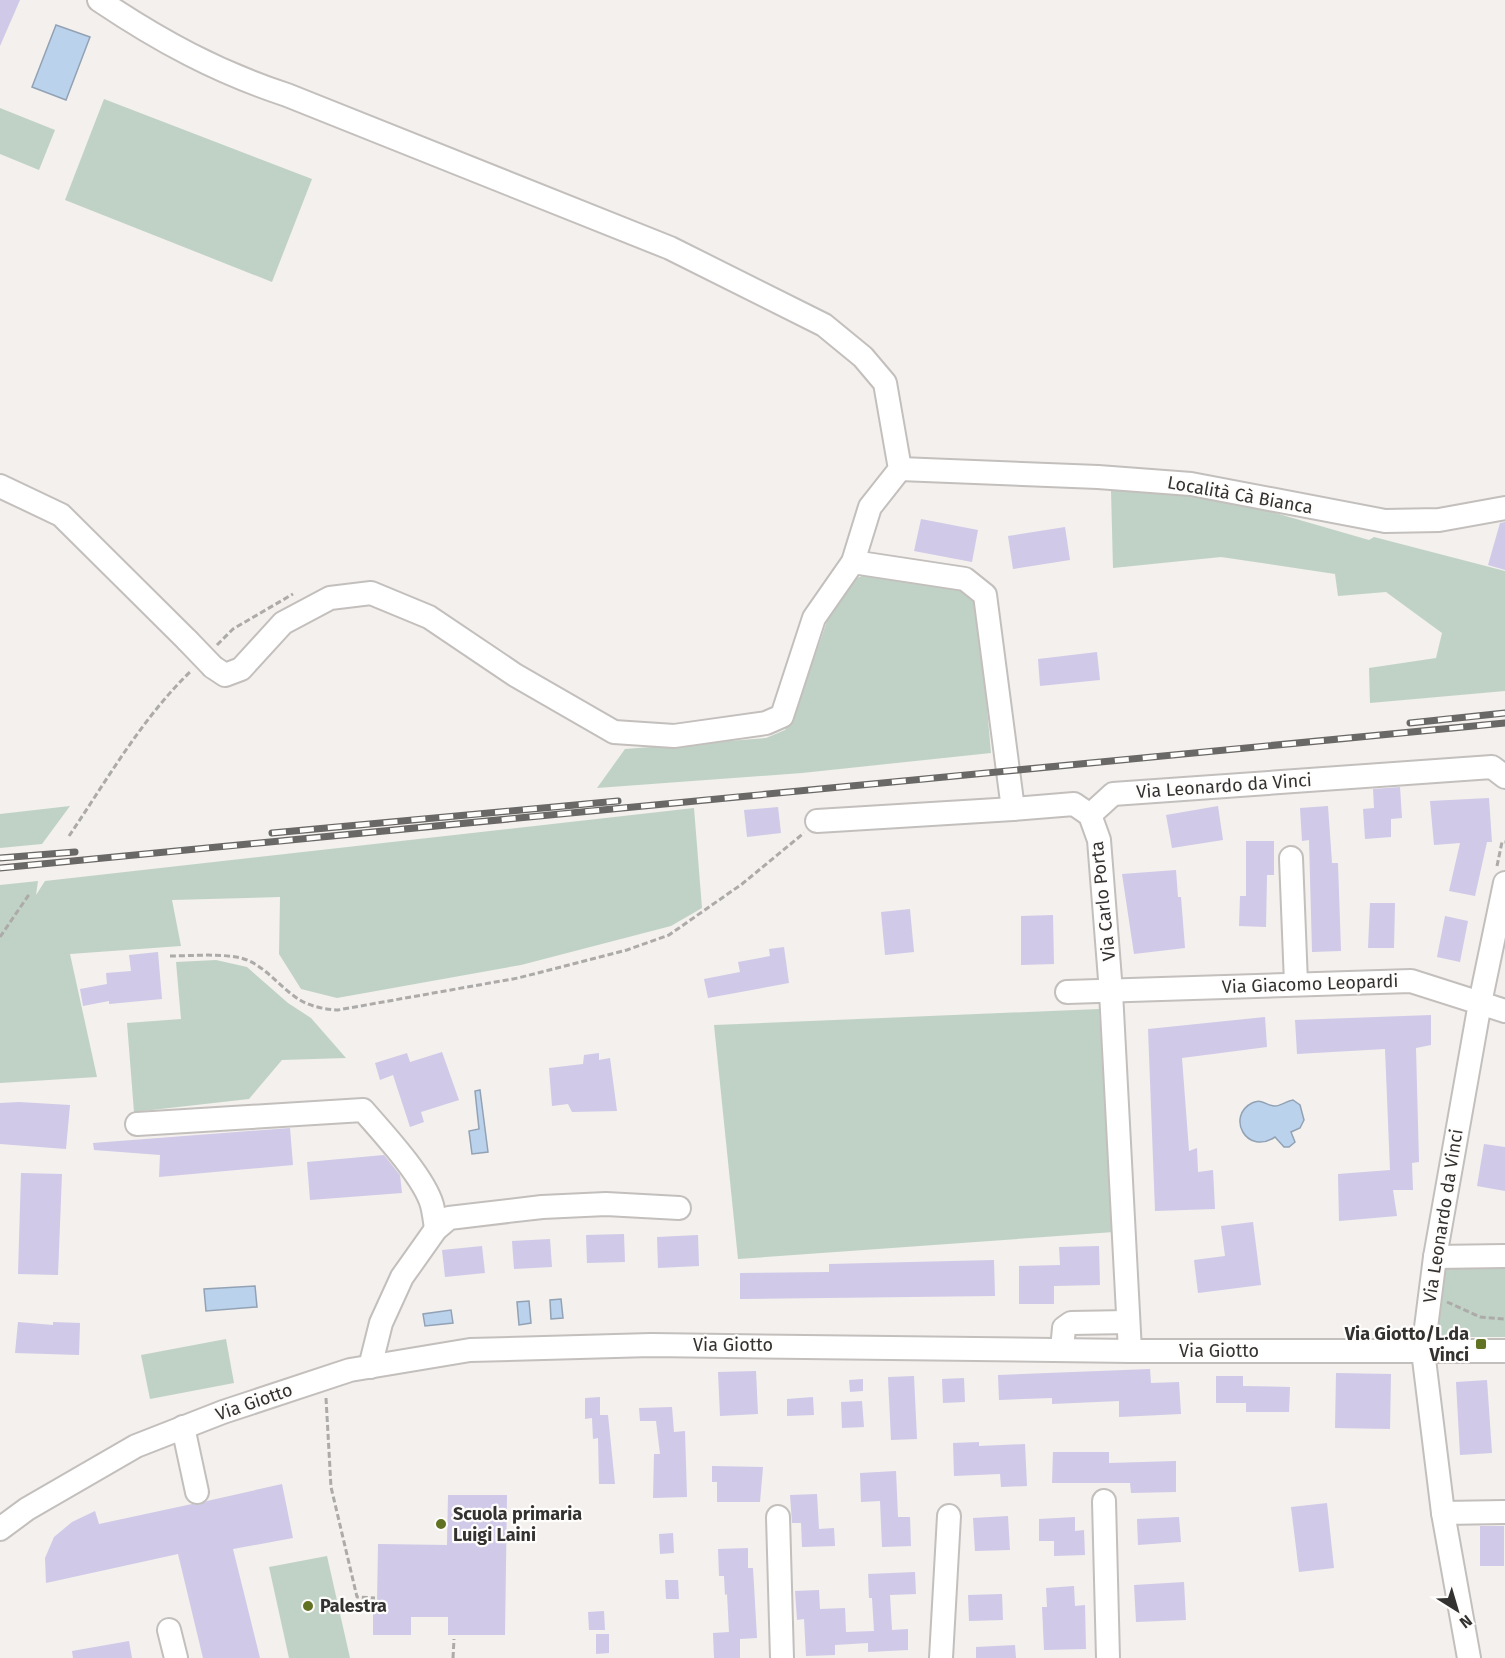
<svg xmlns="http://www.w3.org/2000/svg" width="1505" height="1658" font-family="'Fira Sans',sans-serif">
<rect width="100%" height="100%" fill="#f3f0ed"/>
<g fill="#c0d2c5">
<polygon points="104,99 312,179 272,282 65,200"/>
<polygon points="0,108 55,130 39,170 0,154"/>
<polygon points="1111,490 1187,494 1272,512 1369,540 1374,537 1505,571 1505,691 1370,703 1369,668 1436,658 1442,633 1386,592 1338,596 1335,574 1221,557 1113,568"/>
<polygon points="869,573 959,585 971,594 978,605 991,753 802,773 597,788 625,749 766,738 785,730 795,713 834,601 850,581"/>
<polygon points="70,806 42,844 0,848 0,814"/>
<polygon points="694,808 702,908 671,926 521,965 337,998 301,989 279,954 280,897 172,900 181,946 70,954 97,1077 0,1083 0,885 38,881 36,895 45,881"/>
<polygon points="216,960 247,967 288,1003 311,1018 346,1058 282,1060 249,1099 134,1112 127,1023 181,1019 176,962"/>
<polygon points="1099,1009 1114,1232 738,1259 714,1025"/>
<polygon points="1443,1265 1505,1265 1505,1337 1437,1337"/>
<polygon points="226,1339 234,1383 150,1399 141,1355"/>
<polygon points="327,1556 350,1658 289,1658 269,1567"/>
</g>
<g fill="#bbd2ec" stroke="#92a2b4" stroke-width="1.5">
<polygon points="56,25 90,37 66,100 32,87"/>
<polygon points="480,1090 488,1152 472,1154 469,1131 479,1129 475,1091"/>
<path d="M1293,1100l7,5 4,15 -4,8 -9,4 4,10 -6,5h-5l-9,-10c-29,19 -49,-21 -23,-34 11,-5 14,3 23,3 5,0 12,-5 18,-6z"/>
<polygon points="255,1286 257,1307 206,1311 204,1289"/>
<polygon points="561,1299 563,1318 551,1319 550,1300"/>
<polygon points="529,1301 531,1323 519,1325 517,1302"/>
<polygon points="451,1310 453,1323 425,1326 423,1314"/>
</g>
<g fill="#d0c9e8">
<polygon points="0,0 20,0 0,46"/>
<polygon points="921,519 978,530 972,562 914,551"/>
<polygon points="1505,522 1505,570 1488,565 1500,523"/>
<polygon points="1065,527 1070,560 1013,569 1008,536"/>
<polygon points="1097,652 1100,680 1040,686 1038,659"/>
<polygon points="1400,787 1402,818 1391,819 1391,837 1365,839 1363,809 1374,808 1373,789"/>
<polygon points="1489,798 1492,842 1487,842 1475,896 1449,891 1460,843 1434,845 1430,801"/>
<polygon points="1218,806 1223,840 1172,848 1166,815"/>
<polygon points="1328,806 1332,863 1338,863 1341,951 1312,952 1309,840 1302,841 1300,808"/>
<polygon points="778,807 781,833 747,837 744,810"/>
<polygon points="1246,841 1274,841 1274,875 1267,875 1266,927 1239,926 1240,896 1246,896"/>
<polygon points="1176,870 1178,897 1181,897 1185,948 1134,954 1122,874"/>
<polygon points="1370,903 1395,903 1394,948 1368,948"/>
<polygon points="910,909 914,952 885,955 881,912"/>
<polygon points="1053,915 1054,964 1021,965 1021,916"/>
<polygon points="1445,916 1468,921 1460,962 1437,957"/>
<polygon points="784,947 789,983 708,998 704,979 740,972 738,962 770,956 769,949"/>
<polygon points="158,952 162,999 109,1004 109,1001 83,1006 80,989 107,984 106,973 131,971 129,955"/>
<polygon points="1431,1015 1431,1045 1416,1048 1419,1162 1412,1163 1413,1190 1393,1190 1397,1216 1339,1221 1338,1174 1390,1170 1385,1049 1297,1054 1295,1020"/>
<polygon points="1265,1017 1267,1047 1182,1058 1189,1151 1197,1148 1198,1172 1213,1170 1215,1209 1155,1211 1148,1029"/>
<polygon points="442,1052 459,1100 421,1112 424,1122 410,1127 393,1075 380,1080 375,1063 407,1053 410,1062"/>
<polygon points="599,1053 599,1060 610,1058 617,1111 572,1112 568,1104 552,1106 549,1068 583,1064 584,1055"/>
<polygon points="19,1102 70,1105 66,1149 0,1144 0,1103"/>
<polygon points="290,1128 293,1165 159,1177 160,1155 94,1150 93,1143"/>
<polygon points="1484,1144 1505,1147 1505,1191 1477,1186"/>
<polygon points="384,1155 400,1175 402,1193 310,1200 307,1162"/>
<polygon points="21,1173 62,1174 58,1275 18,1274"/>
<polygon points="1253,1222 1261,1285 1198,1293 1194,1260 1225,1256 1221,1226"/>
<polygon points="624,1234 625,1262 587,1263 586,1235"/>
<polygon points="698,1235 699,1266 658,1268 657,1237"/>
<polygon points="550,1239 552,1267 514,1269 512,1241"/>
<polygon points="482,1246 485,1273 445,1277 442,1250"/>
<polygon points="1099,1246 1100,1285 1054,1286 1054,1304 1019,1304 1019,1266 1060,1265 1059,1247"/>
<polygon points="994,1260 995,1296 740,1299 740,1273 829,1272 829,1264"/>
<polygon points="18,1322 53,1325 53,1322 80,1323 79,1355 15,1353"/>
<polygon points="1150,1369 1151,1383 1179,1382 1181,1414 1119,1417 1119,1401 1052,1404 1052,1398 999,1400 998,1375"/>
<polygon points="756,1371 758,1414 720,1416 718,1372"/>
<polygon points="1336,1373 1391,1374 1390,1429 1335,1428"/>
<polygon points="914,1376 917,1439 891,1440 888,1377"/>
<polygon points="1216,1376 1243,1376 1243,1386 1290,1387 1289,1412 1246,1412 1246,1403 1216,1403"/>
<polygon points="964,1378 965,1402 943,1403 942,1379"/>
<polygon points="863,1379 863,1391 850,1392 849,1380"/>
<polygon points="1487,1380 1492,1453 1460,1455 1456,1382"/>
<polygon points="600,1397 600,1415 608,1415 615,1484 599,1484 598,1438 593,1439 592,1418 585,1419 585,1398"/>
<polygon points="813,1397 814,1415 787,1416 787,1399"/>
<polygon points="862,1401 864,1427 842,1428 841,1402"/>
<polygon points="672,1407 674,1432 685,1431 687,1497 653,1498 654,1454 660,1454 656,1421 640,1421 639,1408"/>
<polygon points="979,1442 979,1446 1025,1444 1027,1486 1001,1487 1000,1474 954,1476 953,1443"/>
<polygon points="1053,1452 1109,1452 1109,1463 1176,1461 1176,1492 1131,1493 1130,1483 1052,1483"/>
<polygon points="712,1466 763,1467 760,1502 717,1502 717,1482 712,1482"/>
<polygon points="896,1471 898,1517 910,1517 911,1546 882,1547 880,1501 861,1502 860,1473"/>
<polygon points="282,1484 293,1538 233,1549 260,1658 203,1658 178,1554 46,1583 45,1558 54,1537 72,1522 95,1511 99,1524 192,1504 199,1505 207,1501"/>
<polygon points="817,1494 819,1529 834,1528 835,1546 802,1547 801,1523 792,1523 790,1495"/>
<polygon points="448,1495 507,1495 505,1635 448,1635 448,1617 411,1617 411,1635 373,1635 373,1603 377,1604 378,1544 447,1545"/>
<polygon points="1327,1503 1334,1568 1299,1572 1291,1507"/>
<polygon points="1008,1516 1010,1550 975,1551 973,1518"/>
<polygon points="1075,1517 1075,1531 1084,1530 1085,1555 1054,1556 1054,1541 1039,1541 1039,1519"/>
<polygon points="1179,1517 1181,1542 1138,1545 1137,1519"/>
<rect x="1480" y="1526" width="24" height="40"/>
<polygon points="673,1533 674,1553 660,1554 659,1534"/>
<polygon points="748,1548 748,1568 753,1568 757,1638 740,1639 740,1658 714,1658 713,1633 729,1632 727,1594 725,1595 724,1576 719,1576 718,1549"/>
<polygon points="915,1572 916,1594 890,1595 892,1630 908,1629 908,1650 868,1652 868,1643 835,1645 835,1655 806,1656 804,1619 797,1620 795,1591 819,1590 820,1609 845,1608 846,1632 874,1631 872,1598 869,1598 868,1574"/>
<polygon points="665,1580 678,1580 679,1599 666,1599"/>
<polygon points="1184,1582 1186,1620 1136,1622 1134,1585"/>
<polygon points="1074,1586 1075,1606 1085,1605 1086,1649 1044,1650 1042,1607 1047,1607 1046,1588"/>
<polygon points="1002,1594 1003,1620 969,1621 968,1595"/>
<polygon points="604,1611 605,1630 589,1630 588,1612"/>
<polygon points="596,1634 609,1634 609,1653 596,1654"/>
<polygon points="129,1641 132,1658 73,1658 72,1651"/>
<polygon points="1015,1645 1016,1658 976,1658 976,1647"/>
</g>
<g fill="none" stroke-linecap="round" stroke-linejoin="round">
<g stroke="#c3bfbd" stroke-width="26">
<g id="minor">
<path d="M99,0c61,41 118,72 188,95l383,153 154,77 39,32 22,26 15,86 -30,38 -17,55 -39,56 -32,98 -16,7 -92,13 -60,-4 -99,-57 -86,-58 -58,-24 -41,5 -47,25 -42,46 -16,6 -12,-8"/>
<polyline points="900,469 1098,477 1191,484 1385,521 1439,520 1505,508"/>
<polyline points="0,486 61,515 187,640"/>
<polyline points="853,562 965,579 985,595 1013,809 1074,804 1090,815 1099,840 1111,992 1130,1351"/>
<polyline points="1090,815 1113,794 1492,767 1505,777"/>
<polyline points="817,821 1013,809"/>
<polyline points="1291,858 1296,983"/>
<polyline points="1067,992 1411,981 1505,1011"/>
<path d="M137,1124l226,-14c20,23 61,67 69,95 2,8 3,16 4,24"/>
<polyline points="1435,1257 1505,1256"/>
<polyline points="1062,1349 1064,1328 1071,1323 1128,1322"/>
<polyline points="370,1367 381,1323 402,1277 436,1229 449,1218 542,1207 606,1204 679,1208"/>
<polyline points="183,1427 197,1492"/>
<polyline points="1104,1501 1108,1658"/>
<polyline points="1443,1513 1505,1512"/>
<polyline points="778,1517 782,1658"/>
<polyline points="0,1529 27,1509 136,1446 223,1412 350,1370 470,1350 651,1345 1130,1351 1505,1351"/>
<polyline points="169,1630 176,1658"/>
<polyline points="941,1658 949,1516"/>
<polyline points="1469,1658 1443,1513 1423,1351 1435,1257 1480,1003 1505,883"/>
</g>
</g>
<g stroke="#adaba9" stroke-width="3" stroke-dasharray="6 3" stroke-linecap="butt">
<polyline points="217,645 233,629 293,594"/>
<path d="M69,836c38,-56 73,-118 122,-165"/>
<polyline points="1497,866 1502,842 1505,842"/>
<polyline points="0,937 30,893"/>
<path d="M170,956c22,0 48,-3 71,2 22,6 35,25 53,38 13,10 28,13 44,14l180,-32 109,-28 42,-15 73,-51 62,-51"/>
<polyline points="1447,1302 1480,1317 1505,1319"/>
<polyline points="326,1398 331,1487 357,1597 375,1598"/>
<polyline points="453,1658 454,1639"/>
</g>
<use href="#minor" stroke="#fff" stroke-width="22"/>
<g stroke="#6a6866" stroke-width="7">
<g id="rail">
<polyline points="1410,723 1505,713"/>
<polyline points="272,833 618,801"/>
<polyline points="0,858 75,852"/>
<polyline points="0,868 1505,723"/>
</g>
</g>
<use href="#rail" stroke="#fffdfc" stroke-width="4.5" stroke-dasharray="14" stroke-linecap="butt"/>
<g stroke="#c3bfbd" stroke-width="26" stroke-linecap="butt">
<polyline id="minor-bridge" points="187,640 213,667"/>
</g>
<use href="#minor-bridge" stroke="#fff" stroke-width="22"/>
</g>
<g fill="#617322" stroke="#fffdfc" stroke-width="2">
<rect x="1475" y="1338" width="12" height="12" rx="3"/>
<circle cx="441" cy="1524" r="6"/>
<circle cx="308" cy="1606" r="6"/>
</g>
<g text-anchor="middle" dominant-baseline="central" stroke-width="4.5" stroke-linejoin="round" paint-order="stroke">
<g font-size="18" fill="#333231" stroke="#fffdfc">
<text transform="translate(1240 495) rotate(10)">Località Cà Bianca</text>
<text transform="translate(1224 786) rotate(-4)">Via Leonardo da Vinci</text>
<text transform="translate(1103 901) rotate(-96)">Via Carlo Porta</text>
<text transform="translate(1310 984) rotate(-2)">Via Giacomo Leopardi</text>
<text transform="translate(1443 1216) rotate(-81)">Via Leonardo da Vinci</text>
<text x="733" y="1345">Via Giotto</text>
<text x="1219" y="1351">Via Giotto</text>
<text transform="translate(254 1402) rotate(-19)">Via Giotto</text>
</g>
<g font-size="18" font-weight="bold" fill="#333231" stroke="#fffdfc" text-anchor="start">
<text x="1469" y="1334" text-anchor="end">Via Giotto/L.da<tspan x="1469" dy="21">Vinci</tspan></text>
<text x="453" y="1514">Scuola primaria<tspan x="453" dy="21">Luigi Laini</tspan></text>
<text x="320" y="1606">Palestra</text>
</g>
</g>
<g transform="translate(1457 1610) rotate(143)" stroke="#fffdfc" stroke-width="4.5" paint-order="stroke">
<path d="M0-4.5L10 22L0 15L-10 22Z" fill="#333231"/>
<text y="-9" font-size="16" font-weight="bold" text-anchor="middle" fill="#333231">N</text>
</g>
</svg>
